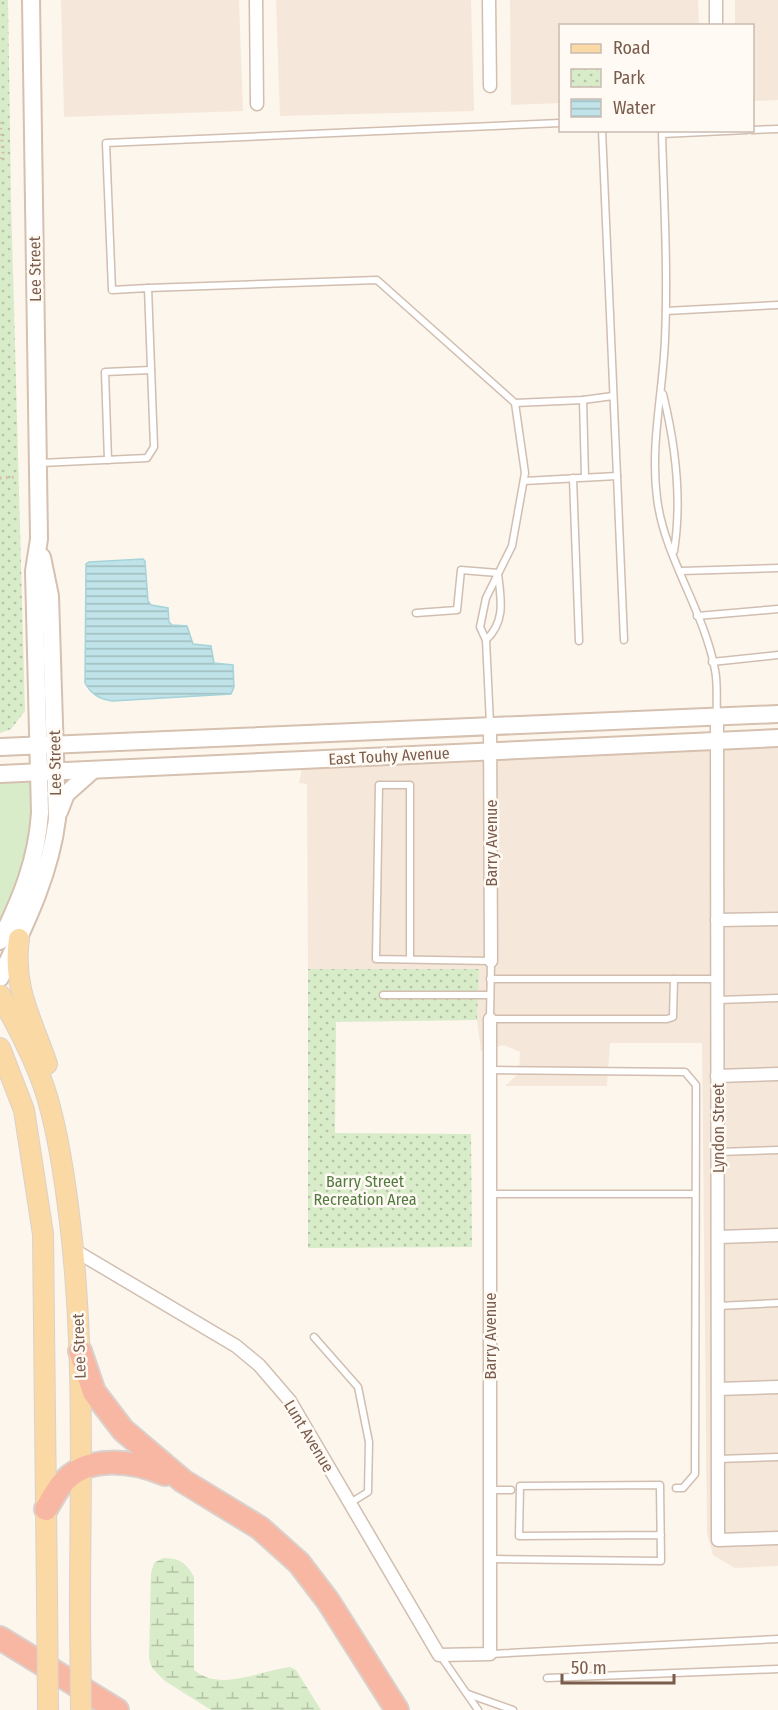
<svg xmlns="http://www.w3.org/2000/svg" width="778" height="1710" font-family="'Fira Sans Condensed',sans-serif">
<defs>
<pattern id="wetland-marsh" width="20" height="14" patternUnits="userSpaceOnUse" patternTransform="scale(1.5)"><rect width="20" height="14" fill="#d8ecc9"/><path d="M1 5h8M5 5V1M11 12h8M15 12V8" fill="none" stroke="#b4c2a5"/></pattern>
<pattern id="park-dots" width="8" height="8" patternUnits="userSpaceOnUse" patternTransform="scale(1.5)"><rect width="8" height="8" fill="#d8ecc9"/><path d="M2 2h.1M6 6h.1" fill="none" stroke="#b4c2a5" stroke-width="1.8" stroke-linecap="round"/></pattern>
<pattern id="water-rules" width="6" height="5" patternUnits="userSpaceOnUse" patternTransform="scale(1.5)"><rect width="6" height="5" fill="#bfe3e8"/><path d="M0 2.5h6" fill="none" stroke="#a0bbbe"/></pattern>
</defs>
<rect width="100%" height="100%" fill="#fdf6ec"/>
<g fill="#f5e8da">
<polygon points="61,0 239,0 243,111 64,117"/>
<polygon points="276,0 471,0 474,111 280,116"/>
<polygon points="510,0 698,0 699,25 560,26 560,103 511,105"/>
<polygon points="735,0 778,0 778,100 753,101 752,26 735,25"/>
<polygon points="778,747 778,1566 735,1568 713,1555 707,1533 702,1043 610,1043 607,1086 505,1086 519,1073 520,1052 504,1045 481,1051 477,1020 478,969 308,969 307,784 299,783 302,768"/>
</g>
<polygon fill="#d8ecc9" points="31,780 33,822 21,879 0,921 0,781"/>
<path fill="url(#wetland-marsh)" d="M163,1558c16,0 24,5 31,19v93c26,22 65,1 96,-3l6,3 25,40h-110l-46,-29 -13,-13 -3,-10 2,-85 3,-10z"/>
<g fill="url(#park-dots)">
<polygon points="0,0 8,0 11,200 25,711 11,729 0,733"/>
<polygon points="308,969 479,969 477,1020 336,1022 335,1133 471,1134 472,1247 308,1248"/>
</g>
<path fill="url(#water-rules)" stroke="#a5d3da" stroke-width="1.5" d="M143,559l2,2 3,40 3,4 17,3 1,14 3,3 15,1 6,18 18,2 3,17 19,2 1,22 -3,7 -119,7c-13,-2 -21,-7 -27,-18l1,-119 3,-2z"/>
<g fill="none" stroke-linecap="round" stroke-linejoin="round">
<g stroke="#d1beb0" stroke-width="9">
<g id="lane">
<polyline points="602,130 617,476"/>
<polyline points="752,130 778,129"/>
<polyline points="148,288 377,280 515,403 525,473 512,546 486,598 480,627 486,640 490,724"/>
<polyline points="666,311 778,305"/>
<path d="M663,394c12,49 19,107 11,157"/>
<polyline points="583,400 585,477"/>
<polyline points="515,403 583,400 613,396"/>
<polyline points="108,460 105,372 151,370"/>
<polyline points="41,463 147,458 154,447 148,288 112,290 106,143 560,123"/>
<polyline points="573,478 579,641"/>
<polyline points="524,481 617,476 624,640"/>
<polyline points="681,571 778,568"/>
<polyline points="416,613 457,610 461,570 498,573"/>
<polyline points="697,616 778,609"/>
<path d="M486,640c20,-19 15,-41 12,-66"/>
<polyline points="712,662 778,655"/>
<path d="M717,715c-1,-15 1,-31 -2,-45 -11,-60 -51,-113 -58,-172 -7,-54 6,-106 8,-159 3,-68 -1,-137 -3,-205l85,-4"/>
<polyline points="410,959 410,785 379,785 376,959 491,961 490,1019 667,1019 673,1017 674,979"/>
<polyline points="490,979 717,979"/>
<polyline points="383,995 490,995"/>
<polyline points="717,1000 778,998"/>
<polyline points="490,1070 685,1072 696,1085 695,1474 683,1488 676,1488"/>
<polyline points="718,1152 778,1150"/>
<polyline points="491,1194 694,1194"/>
<polyline points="718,1306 778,1303"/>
<polyline points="314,1337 358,1387 369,1442 368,1492 350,1503"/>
<polyline points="718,1459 778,1457"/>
<polyline points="490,1490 511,1490"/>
<polyline points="490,1559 661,1561 660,1485 520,1486 519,1536 661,1535"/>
<polyline points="490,1654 778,1639"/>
<polyline points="440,1655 478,1710"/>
<polyline points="547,1678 778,1669"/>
<polyline points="468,1694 513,1710"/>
</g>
</g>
<g stroke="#d1beb0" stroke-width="15">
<g id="street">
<polyline points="256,0 257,104"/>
<polyline points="489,0 490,86"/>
<polyline points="716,26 716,0"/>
<polyline points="717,716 718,1540 778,1538"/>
<polyline points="490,724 491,961"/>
<polyline points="717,920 778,919"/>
<polyline points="717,1076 778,1074"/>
<polyline points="718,1237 778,1235"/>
<polyline points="74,1250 236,1346 259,1365 290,1401 439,1655 490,1654 490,1019"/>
<polyline points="718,1389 778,1387"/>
</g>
</g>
<g stroke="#d6c0b0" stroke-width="20">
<g id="secondary">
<polyline points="0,747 778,714"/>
<polyline points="0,774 778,738"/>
<polyline points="59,812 66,794 93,770"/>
<path d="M0,941c21,-42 37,-81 40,-128l-6,-242 5,-32 -8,-539"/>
<path d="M0,978c24,-51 50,-102 57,-159l-7,-223 -8,-39"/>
</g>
</g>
<g stroke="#dad1cd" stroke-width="22">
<g id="primary">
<path d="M19,939c-7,48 13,81 28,125"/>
<path d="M0,995c17,30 34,62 45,95 12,37 18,77 23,116 18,136 12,273 12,410"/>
<polyline points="0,1048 24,1110 43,1234 47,1595"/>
</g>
</g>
<g stroke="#dad1cd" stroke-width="26">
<g id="highway">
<polyline points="80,1351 94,1392 123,1430 183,1481 260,1528 299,1563 328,1601 397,1710"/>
<path d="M46,1509c5,-8 9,-16 15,-24 25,-32 73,-24 104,-11"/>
<polyline points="0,1638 117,1710"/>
</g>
</g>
<g stroke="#d9b8a5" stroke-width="3" stroke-dasharray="1.5 4.5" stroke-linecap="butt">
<polyline points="0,122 3,153 0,163"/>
<polyline points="0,478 17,477"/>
</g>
<use href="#lane" stroke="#fff" stroke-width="6"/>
<use href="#street" stroke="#fff" stroke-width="12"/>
<use href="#secondary" stroke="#fff" stroke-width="16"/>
<use href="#primary" stroke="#fbd9a5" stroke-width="20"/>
<use href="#highway" stroke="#f7b7a3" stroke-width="22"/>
<g stroke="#dad1cd" stroke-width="22" stroke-linecap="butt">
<g id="primary-bridge">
<polyline points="47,1595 48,1710"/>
<polyline points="80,1616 81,1710"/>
</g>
</g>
<use href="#primary-bridge" stroke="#fbd9a5" stroke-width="20"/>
</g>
<g text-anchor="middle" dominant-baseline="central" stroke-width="5" stroke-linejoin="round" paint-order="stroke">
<g font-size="16" fill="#7a5c4d" stroke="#fffaf3">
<text transform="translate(35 269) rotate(-91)">Lee Street</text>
<text transform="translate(389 756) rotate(-3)">East Touhy Avenue</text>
<text transform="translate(55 763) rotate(-91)">Lee Street</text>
<text transform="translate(491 843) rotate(-90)">Barry Avenue</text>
<text transform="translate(718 1128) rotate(-90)">Lyndon Street</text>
<text transform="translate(490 1336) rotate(-90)">Barry Avenue</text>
<text transform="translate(79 1346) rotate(-92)">Lee Street</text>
<text transform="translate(309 1436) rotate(59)">Lunt Avenue</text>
</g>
<g font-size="16" fill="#537a41" stroke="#fffaf3">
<text x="365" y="1181">Barry Street<tspan x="365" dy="18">Recreation Area</tspan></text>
</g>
</g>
<rect x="559" y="24" width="195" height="108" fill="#fffaf3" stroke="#cabbb1" stroke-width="1.5"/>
<rect x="571" y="44" width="30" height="9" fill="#fbd9a5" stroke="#cabbb1" stroke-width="1.5"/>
<text x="613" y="54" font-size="18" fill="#7a5c4d">Road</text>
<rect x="571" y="69" width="30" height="18" fill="url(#park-dots)" stroke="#cabbb1" stroke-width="1.5"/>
<text x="613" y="84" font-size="18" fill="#7a5c4d">Park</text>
<rect x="571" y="99" width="30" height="18" fill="url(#water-rules)" stroke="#cabbb1" stroke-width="1.5"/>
<text x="613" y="114" font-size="18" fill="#7a5c4d">Water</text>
<path d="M562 1674v9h112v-9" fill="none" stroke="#7a5c4d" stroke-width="3"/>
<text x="571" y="1674" font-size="18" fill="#7a5c4d" stroke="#fffaf3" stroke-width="4.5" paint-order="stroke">50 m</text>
</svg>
